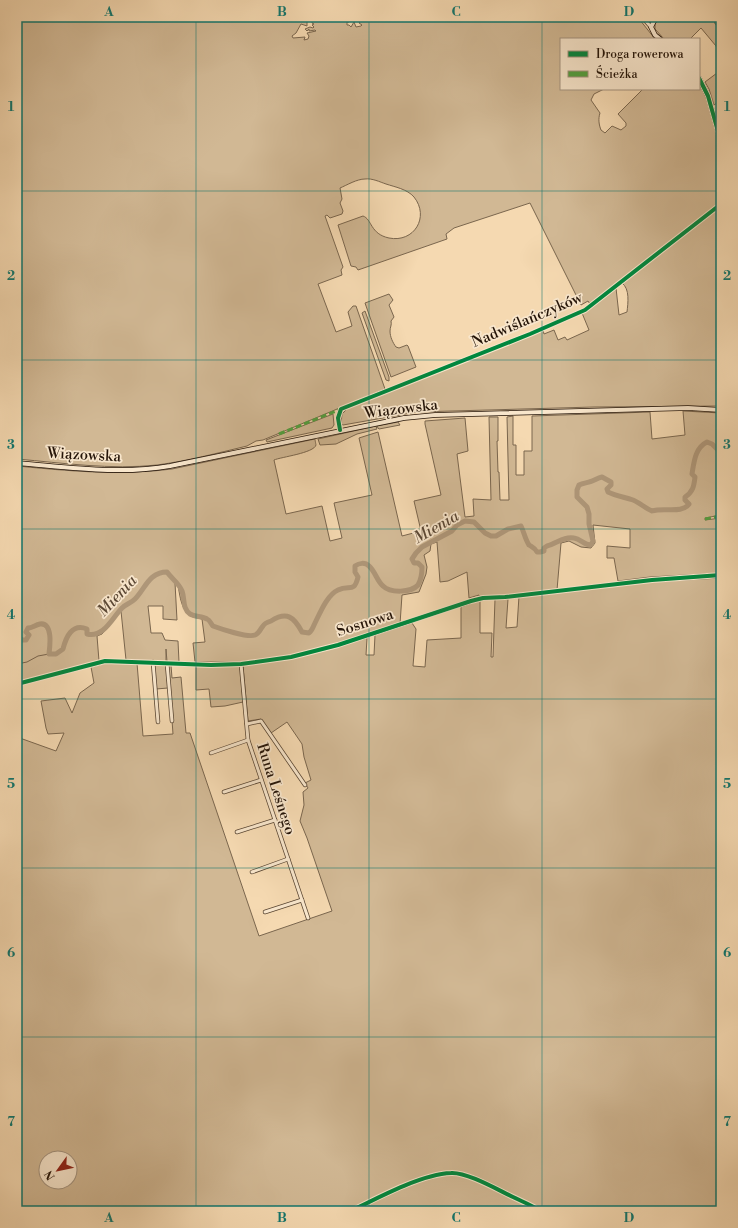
<svg xmlns="http://www.w3.org/2000/svg" width="738" height="1228" font-family="'Libre Bodoni',serif">
<rect width="100%" height="100%" fill="#f5d9b1"/>
<filter id="stains"><feTurbulence type="fractalNoise" baseFrequency=".005" numOctaves="4"/><feColorMatrix values="0 0 0 0 .2 0 0 0 0 .09 0 0 0 0 .02 0 0 0 .5 -.17"/></filter>
<radialGradient id="worn" r=".72"><stop offset=".6" stop-color="#630" stop-opacity="0"/><stop offset="1" stop-color="#630" stop-opacity=".3"/></radialGradient>
<g fill="#d1b894" stroke="#7a664e" fill-rule="evenodd">
<path d="M17,17h333l1,1h-2v4h-2v3h2l2,2 3,-5 2,5 5,-1 1,-1 -3,-2 3,-4 5,-2h274l-1,3 15,19h-94v50h43l-10,5 -3,6 9,13c-2,6 -1,12 1,17l4,3 7,-7 9,4 5,-4v-3l-8,-9 25,-25h56v-6l9,19 13,49v51l-131,102 -2,-3 -7,4 -51,-102 -76,25 -8,6 1,5 -89,31 -2,-3 -5,-1 -13,-41 25,-9c9,3 7,18 26,22 25,5 41,-21 25,-41 -7,-8 -19,-10 -28,-13 -6,-2 -14,-6 -21,-5 -8,0 -18,6 -25,9l2,11 -2,4 3,8 -1,3 -12,4 -3,-3 -2,1 18,51 -2,3 1,5 -24,9 18,48 16,-6 -4,-14 5,-6h3l29,83 -122,51 -7,1 -9,5c-29,7 -60,15 -90,19 -46,5 -94,-2 -140,-6zM308,18l2,1 3,-1 -1,2v3l2,1 -2,1 2,2 -1,1 -3,-1 -5,2 2,2 2,-2v2l6,-1 1,1 -9,2 2,3 -1,3 -4,1 1,-3 -12,1 -1,-2 4,-3 5,-9 6,2v-6l-2,-1z"/>
<path d="M661,17h49c5,4 6,10 11,14v26l-5,-11 -15,-18 -11,11h-26l-9,-10v-5z"/>
<polygon points="721,70 721,100 714,105 709,89 705,82"/>
<path d="M721,206v200l-127,1 -177,5 -74,13 -2,-1 1,-10 6,-6 195,-78 1,4 10,-4 4,10 7,-3 2,3 22,-10 -7,-17 34,-25 3,27 8,-3c1,-9 3,-23 -5,-29z"/>
<path d="M389,294l4,6 -4,5 5,12 -3,4c1,4 -1,6 -1,10 0,6 3,12 6,16l3,1 8,-3 1,1 8,21 -25,10 -26,-74z"/>
<polygon points="365,311 389,377 389,381 386,380 362,313"/>
<path d="M683,411l38,2v102l-16,3v2l16,-2v55l-71,4 -32,4 -4,-23h-7v-12l23,2v-19l-37,-4 2,18 -4,5 -10,-1 -12,-6 -8,2 -4,47 -52,6 -26,1v-2l-10,3 -2,-26 -19,9 -8,1 -3,-40 -6,2 -1,7 -6,4 3,12 -1,7 -7,18 -17,3 -2,29 -54,17 -56,15 -51,6h-44l-2,-19 12,-1 -3,-23c-3,-1 -6,-1 -9,-2 -12,-5 -13,-21 -15,-32l-3,-2 2,37 -14,-1v-13h-15l3,27h11l3,7 13,1 1,21h-12l-1,-13v13l-40,-2 -5,-49 -19,23 -5,2 2,25 -82,21v-216c52,5 103,10 155,3l143,-30c0,1 1,6 1,6 -2,8 -35,12 -42,15l12,54 36,-8 8,35 12,-3 -8,-35 38,-8 -13,-57 19,-6 24,104 19,-5 -7,-30 27,-6 -16,-71v-3l40,-3 3,33 -11,3 8,63 9,-1 -1,-17 18,1 -2,-83h9v24h-1l1,31h1l1,28h9l-2,-83 6,-1v29h3v30h8v-24h8v-35l118,-4 2,27 33,-4z"/>
<polygon points="333,414 334,425 332,428 267,442 266,440"/>
<polygon points="398,422 400,425 379,429 378,428 377,426"/>
<polygon points="376,426 377,429 357,434 336,444 320,445 318,439"/>
<path d="M721,578v633h-704v-474l39,14 8,-18 -16,1 -2,-6 -5,-27 24,-3 7,15 8,-20 14,-10 -3,-16 15,-4h31l6,73 30,-2 -5,-69h3l1,13 9,-1 5,56h4l69,203 73,-25 -25,-73 -7,-17 4,-16 -1,-13 5,-4 -3,-5 6,-3 -7,-23 -2,-13 -15,-22 -16,11 -10,-14 -13,2 -5,-56 48,-7 76,-20 -1,17h8l1,-20 37,-12 4,6 -3,37 12,1 2,-27 34,-2v-31l19,-7v33h12l-1,24h2l2,-58h13l-2,29 11,-1 2,-31 128,-14zM46,1158h24v24h-24z"/>
<polygon points="154,664 166,665 168,688 156,689"/>
<polygon points="240,665 243,702 225,706 211,707 209,689 196,690 196,666"/>
</g>
<path fill="#ae9678" stroke="#77624b" d="M710,17h8l3,5v9c-5,-4 -6,-10 -11,-14z"/>
<g fill="none" stroke-linecap="round" stroke-linejoin="round">
<polyline stroke="#77624b" stroke-width="1" points="17,664 27,662 38,656 49,654"/>
<path stroke="#ae9678" stroke-width="5" d="M17,635l5,5h4l3,-5 -3,-3 2,-4c4,0 7,-3 12,-4 13,-2 10,22 9,30h7l7,-5c3,-12 9,-26 24,-20v5c17,4 25,-16 35,-26 4,-4 9,-5 13,-9 10,-10 14,-27 32,-27 5,7 12,11 15,19 3,8 0,17 8,23 5,3 12,2 17,5 3,1 4,5 6,7 8,3 35,12 42,9 5,-2 5,-6 8,-9 1,-2 5,-4 8,-5 16,-10 23,-4 31,11l7,1c3,-2 4,-6 6,-10 5,-10 12,-28 23,-33 11,-6 16,4 20,-13l-3,-5v-6c4,-3 10,-4 14,0 6,5 8,15 14,20 7,7 28,7 35,-1 3,-5 4,-12 4,-18l-4,-4h-4l-2,-4 4,-6 6,-6 30,-16 5,-6 8,-4 9,1 11,11 6,3h5l12,-7 13,-3c3,6 4,13 8,19 3,2 6,3 8,7h3l4,-1v-3l3,-2c9,-2 17,-10 27,-8 7,1 10,7 17,7l2,-4 -4,-17v-10l-2,-7 -10,-10v-7l2,-5c4,-2 7,-2 10,-3 5,-1 8,-4 13,-5l9,5v3l-4,4 1,3c8,4 16,5 25,8 7,3 12,8 19,11 12,-4 30,3 37,-7l-4,-4v-3c8,-5 9,-11 10,-20l-3,-3c2,-12 3,-26 15,-32l5,2 9,9"/>
<g stroke="#584532" stroke-width="4.5">
<g id="street">
<polyline points="642,17 651,27"/>
<polyline points="340,430 338,418 341,409 530,334 585,310 721,204"/>
<polyline points="153,662 158,722"/>
<polyline points="167,663 172,721"/>
<polyline points="241,664 248,740 308,918"/>
<polyline points="17,684 105,661 211,665 241,664 291,657 338,645 471,601 483,598 505,597 652,580 721,575"/>
<polyline points="247,724 261,721 305,785"/>
<polyline points="211,753 248,740"/>
<polyline points="224,792 261,780"/>
<polyline points="237,832 275,820"/>
<polyline points="252,872 288,859"/>
<polyline points="265,912 302,900"/>
</g>
</g>
<g stroke="#241408" stroke-width="5.5">
<g id="secondary">
<polyline points="656,17 651,27 655,35 660,39"/>
<polyline points="699,78 708,96 721,142"/>
<path d="M17,463c50,4 103,12 153,3l234,-48 31,-3 253,-7 33,2"/>
</g>
</g>
<use href="#street" stroke="#f8e6cc" stroke-width="3"/>
<use href="#secondary" stroke="#f8e6cc" stroke-width="4"/>
<g stroke="#50a03e" stroke-width="3" stroke-dasharray="6 3" stroke-linecap="butt">
<polyline points="279,434 341,409"/>
<polyline points="705,519 721,516"/>
</g>
<g stroke="#f8e6cc" stroke-width="6">
<g id="cycleway">
<polyline points="699,78 708,96 721,142"/>
<polyline points="340,430 338,418 341,409 530,334 585,310 721,204"/>
<polyline points="17,684 105,661 211,665 241,664 291,657 338,645 471,601 483,598 505,597 652,580 721,575"/>
<path d="M351,1211c26,-13 71,-37 100,-38 16,-1 47,17 62,24 10,5 19,8 27,14"/>
</g>
</g>
<use href="#cycleway" stroke="#00873e" stroke-width="4"/>
</g>
<path fill="none" stroke="#0f766e" stroke-width="1" stroke-opacity="0.55" d="M196,17v1194M369,17v1194M542,17v1194M17,191h704M17,360h704M17,529h704M17,699h704M17,868h704M17,1037h704"/>
<g text-anchor="middle" dominant-baseline="central" stroke-width="3.5" stroke-linejoin="round" paint-order="stroke">
<g font-size="15" fill="#241408" stroke="#f8e6cc">
<text transform="translate(527 320) rotate(-23)">Nadwiślańczyków</text>
<text transform="translate(401 409) rotate(-7)">Wiązowska</text>
<text transform="translate(84 455) rotate(3)">Wiązowska</text>
<text transform="translate(365 623) rotate(-18)">Sosnowa</text>
<text transform="translate(276 789) rotate(72)">Runa Leśnego</text>
</g>
<g font-size="16" font-style="italic" fill="#5b4835" stroke="#f8e6cc">
<text transform="translate(436 527) rotate(-30)">Mienia</text>
<text transform="translate(117 596) rotate(-47)">Mienia</text>
</g>
</g>
<rect width="738" height="1228" fill="none" stroke="#f5d9b1" stroke-width="44"/>
<rect x="560" y="38" width="140" height="52" fill="#f8e6cc" stroke="#a3927e"/>
<rect x="568" y="51" width="20" height="6" fill="#00873e" stroke="#a3927e"/>
<text x="596" y="58" font-size="12" fill="#241408">Droga rowerowa</text>
<rect x="568" y="71" width="20" height="6" fill="#50a03e" stroke="#a3927e"/>
<text x="596" y="78" font-size="12" fill="#241408">Ścieżka</text>
<g transform="translate(58 1170) rotate(237)"><circle r="19" fill="#f8e6cc" stroke="#a3927e"/>
<path d="M0-3L7 15L0 10L-7 15Z" fill="#8f2418"/>
<text y="-6" font-size="11" font-weight="bold" text-anchor="middle" fill="#241408">N</text>
</g>
<rect x="22" y="22" width="694" height="1184" fill="none" stroke="#0f766e" stroke-width="1.5"/>
<g font-size="13" text-anchor="middle" font-weight="bold" fill="#0f766e">
<text x="109" y="16">A</text>
<text x="282" y="16">B</text>
<text x="456" y="16">C</text>
<text x="629" y="16">D</text>
<text x="11" y="111">1</text>
<text x="727" y="111">1</text>
<text x="11" y="280">2</text>
<text x="727" y="280">2</text>
<text x="11" y="449">3</text>
<text x="727" y="449">3</text>
<text x="11" y="619">4</text>
<text x="727" y="619">4</text>
<text x="11" y="788">5</text>
<text x="727" y="788">5</text>
<text x="11" y="957">6</text>
<text x="727" y="957">6</text>
<text x="11" y="1126">7</text>
<text x="727" y="1126">7</text>
<text x="109" y="1222">A</text>
<text x="282" y="1222">B</text>
<text x="456" y="1222">C</text>
<text x="629" y="1222">D</text>
</g>
<rect width="100%" height="100%" filter="url(#stains)"/>
<rect width="100%" height="100%" fill="url(#worn)"/>
</svg>
